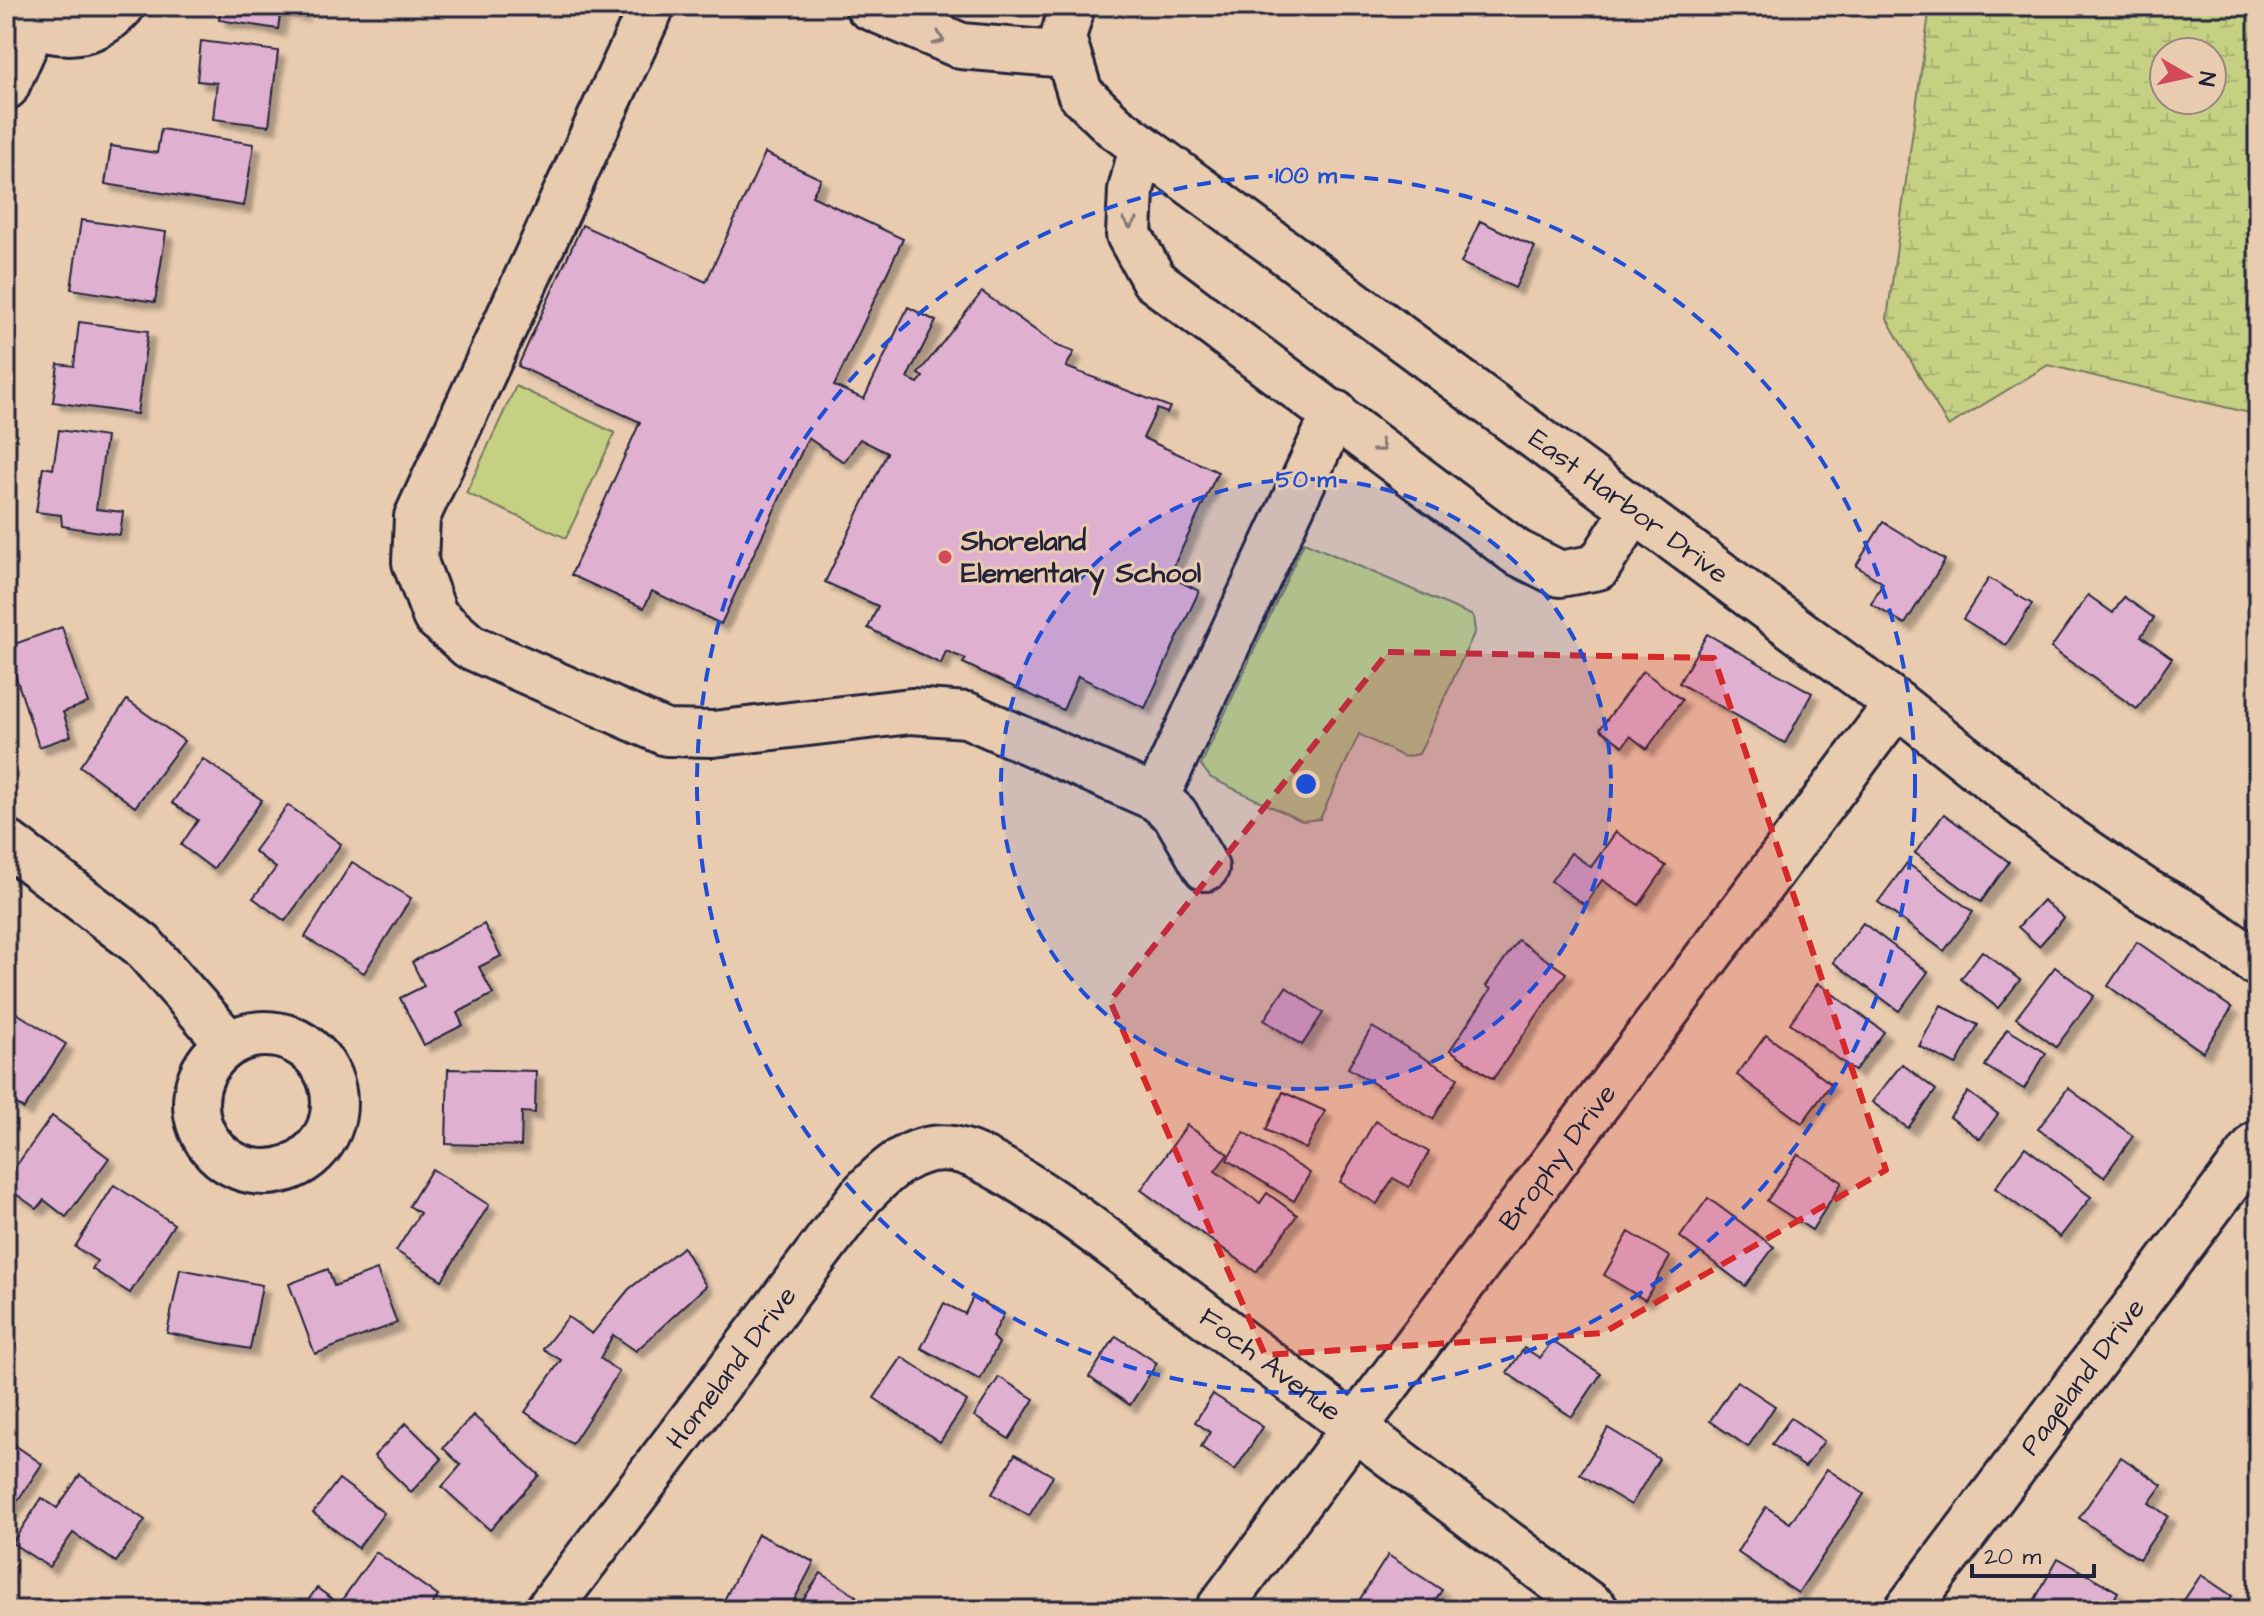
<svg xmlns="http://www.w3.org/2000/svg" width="2264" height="1616" font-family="'Architects Daughter',sans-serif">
<defs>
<pattern id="wetland-marsh" width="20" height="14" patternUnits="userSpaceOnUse" patternTransform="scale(2)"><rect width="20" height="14" fill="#c5d083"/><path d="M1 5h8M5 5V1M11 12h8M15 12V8" fill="none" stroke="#a9b272"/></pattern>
<filter id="shadow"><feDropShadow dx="7" dy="7" stdDeviation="2" flood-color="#0004"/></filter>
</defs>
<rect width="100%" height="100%" fill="#e9ccb0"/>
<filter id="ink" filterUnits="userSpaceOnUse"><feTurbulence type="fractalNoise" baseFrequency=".0125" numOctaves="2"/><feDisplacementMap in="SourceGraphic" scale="16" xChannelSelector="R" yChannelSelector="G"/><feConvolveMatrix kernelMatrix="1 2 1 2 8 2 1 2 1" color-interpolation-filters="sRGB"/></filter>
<g filter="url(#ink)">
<path fill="url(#wetland-marsh)" stroke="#74795f" stroke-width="2" fill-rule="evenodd" d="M1930,6h328v409l-210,-50 -100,61 -61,-107zM2164,52h48v48h-48z"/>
<g fill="#c5d083" stroke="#74795f" stroke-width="2">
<polygon points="516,386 615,433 566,538 466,493"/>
<polygon points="1304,542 1473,616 1475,631 1419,754 1404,757 1359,734 1320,819 1302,821 1211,778 1201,765"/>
</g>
<g fill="#e0b0d1" stroke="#22223b" stroke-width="2" filter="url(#shadow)">
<polygon points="221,6 303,6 302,14 281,10 278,29 219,20"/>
<polygon points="201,41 278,51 269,126 213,119 217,83 197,81"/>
<polygon points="161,129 254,144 244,206 105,184 111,146 157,153"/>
<polygon points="765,153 821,179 812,196 903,239 834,386 864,399 908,307 936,321 907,378 918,383 923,377 918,374 982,292 1056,345 1074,352 1066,367 1170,407 1167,413 1157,409 1143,438 1218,472 1169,576 1199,591 1145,708 1078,676 1063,710 963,663 966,659 946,651 941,664 868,628 878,606 825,582 887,453 860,439 844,462 808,438 721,624 652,591 644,608 571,575 640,422 518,366 582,225 706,282"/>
<polygon points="81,220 166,232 155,302 71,289"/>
<polygon points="1480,221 1535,247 1515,288 1461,263"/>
<polygon points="79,322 148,331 137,414 53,402 58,364 74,366"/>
<polygon points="59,430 106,437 96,509 123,512 120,535 62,526 61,515 36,512 43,467 53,469"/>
<polygon points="1883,522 1945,560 1905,624 1871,604 1883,583 1856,566"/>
<polygon points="1989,578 2032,604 2006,645 1963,619"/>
<polygon points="2088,595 2113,613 2124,597 2154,618 2141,636 2172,658 2137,709 2051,648"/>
<polygon points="62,627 88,703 63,712 71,736 39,747 6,647"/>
<polygon points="1707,634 1812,693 1785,743 1679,683"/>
<polygon points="1643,671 1682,700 1647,749 1630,736 1623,746 1600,729"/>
<polygon points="127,700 184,741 135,807 80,766"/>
<polygon points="203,759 262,800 213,869 181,845 198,820 172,803"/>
<polygon points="288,805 341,844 285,921 253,898 276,868 254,851"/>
<polygon points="1944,814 2009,862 1981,902 1915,853"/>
<polygon points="1616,832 1666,866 1639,905 1602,880 1585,905 1551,881 1571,853 1591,867"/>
<polygon points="352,862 411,898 364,973 305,937"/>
<polygon points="1907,863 1973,912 1944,951 1878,902"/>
<polygon points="2043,900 2064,918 2039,946 2018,927"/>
<polygon points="1863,923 1928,972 1899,1011 1833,962"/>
<polygon points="484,924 501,956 479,967 493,994 457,1013 463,1025 424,1045 400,998 424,986 412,962"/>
<polygon points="1518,940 1566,973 1493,1079 1450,1050 1491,989 1486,986"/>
<polygon points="2137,942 2232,1008 2203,1052 2108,986"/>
<polygon points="1982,951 2020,980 1998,1008 1961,979"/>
<polygon points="2055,967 2094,996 2056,1047 2016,1018"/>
<polygon points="1818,983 1884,1032 1855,1071 1790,1023"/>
<polygon points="1286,987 1323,1013 1302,1045 1264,1020"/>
<polygon points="1941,1005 1978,1025 1956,1065 1919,1046"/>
<polygon points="10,1009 66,1044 24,1109 6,1097 6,1016"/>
<polygon points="1372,1027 1458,1078 1433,1119 1348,1068"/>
<polygon points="2007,1029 2046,1053 2024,1089 1985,1066"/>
<polygon points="1766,1035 1831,1084 1802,1123 1737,1075"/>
<polygon points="1902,1064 1936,1090 1908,1128 1872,1102"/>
<polygon points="448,1069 536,1071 535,1113 522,1112 521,1146 446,1144"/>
<polygon points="2068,1088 2133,1136 2104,1177 2038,1129"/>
<polygon points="1283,1092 1325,1111 1306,1149 1266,1130"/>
<polygon points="1968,1092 1998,1114 1980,1139 1950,1117"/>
<polygon points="52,1116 109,1158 66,1217 44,1200 37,1209 6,1187 6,1180"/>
<polygon points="1375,1121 1429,1152 1409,1187 1393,1178 1377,1204 1340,1182"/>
<polygon points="1187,1125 1228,1154 1215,1171 1260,1203 1267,1193 1297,1215 1256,1272 1141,1190"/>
<polygon points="1244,1132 1310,1173 1294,1201 1227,1160"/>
<polygon points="2025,1147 2091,1197 2060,1237 1995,1188"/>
<polygon points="1798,1154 1842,1182 1812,1230 1767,1201"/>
<polygon points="432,1169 489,1205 442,1280 396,1251 420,1213 409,1206"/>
<polygon points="114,1185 174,1224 130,1293 92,1269 97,1261 75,1247"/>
<polygon points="1708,1198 1774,1247 1745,1286 1680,1237"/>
<polygon points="1629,1232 1670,1257 1645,1300 1604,1275"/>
<polygon points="683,1247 706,1286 636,1351 613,1335 600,1358 619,1372 572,1444 525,1412 561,1360 543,1349 568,1317 592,1334 629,1289"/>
<polygon points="180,1269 262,1285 250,1349 167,1333"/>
<polygon points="328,1269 334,1286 377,1270 397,1323 315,1354 289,1284"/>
<polygon points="973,1297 1004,1314 992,1337 999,1343 980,1380 921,1348 944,1303 965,1314"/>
<polygon points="1116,1336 1157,1363 1130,1405 1089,1377"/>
<polygon points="1552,1341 1601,1374 1572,1417 1507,1373 1524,1348 1540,1358"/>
<polygon points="902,1357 967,1401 940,1442 874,1398"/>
<polygon points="999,1377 1034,1399 1009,1439 974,1416"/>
<polygon points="1737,1381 1775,1406 1748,1447 1710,1421"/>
<polygon points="1213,1394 1263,1427 1235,1470 1201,1447 1210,1432 1195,1422"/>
<polygon points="473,1415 539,1475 490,1530 442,1487 461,1465 443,1448"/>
<polygon points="1791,1418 1824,1441 1805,1467 1772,1444"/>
<polygon points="406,1423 442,1459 411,1492 374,1456"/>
<polygon points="1608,1428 1659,1459 1631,1505 1580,1474"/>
<polygon points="6,1439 42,1464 10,1512 6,1509"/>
<polygon points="1015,1454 1053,1476 1029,1516 992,1494"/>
<polygon points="2121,1457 2162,1485 2149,1503 2168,1516 2139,1559 2079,1518"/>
<polygon points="1827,1469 1864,1494 1798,1593 1737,1552 1766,1507 1790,1523"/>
<polygon points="80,1475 145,1520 116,1562 73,1533 49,1567 12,1543 42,1498 57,1508"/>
<polygon points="339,1479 384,1513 358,1548 313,1513"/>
<polygon points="758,1534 814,1562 789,1610 719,1610"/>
<polygon points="376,1552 438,1596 428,1610 301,1610 317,1588 339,1604"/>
<polygon points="1388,1555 1442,1590 1428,1610 1353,1610"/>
<polygon points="2058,1558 2118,1592 2108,1610 2029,1610"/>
<polygon points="821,1573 856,1596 846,1610 804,1610 799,1606"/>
<polygon points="2201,1575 2232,1596 2222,1610 2178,1609"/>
</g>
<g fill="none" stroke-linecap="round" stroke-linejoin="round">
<g stroke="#22223b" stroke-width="50">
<g id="minor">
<path d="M13,6c30,34 79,35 109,0"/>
<polyline points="652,6 417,517 415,562 435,616 469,646 666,733 713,734 911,711 967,715 1156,798 1175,814 1206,868"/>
<polyline points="868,6 961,46 1068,55"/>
<path id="s1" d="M1072,6l-9,32 17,55 34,33 783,578 162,129 86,58 47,26 66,47"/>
<polyline points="6,87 34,24"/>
<polyline points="1142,147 1131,190 1129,235 1154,280 1516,552 1560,574 1598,567 1634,510"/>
<polyline points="1156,798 1335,413"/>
<polyline points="6,842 142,945 229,1044"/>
<circle cx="265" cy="1103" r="69"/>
<path id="s2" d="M548,1610l313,-414c25,-26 52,-53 92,-47 48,8 165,100 208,133 145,109 290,218 435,328"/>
<path id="s3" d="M1218,1610l679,-906"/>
<path id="s4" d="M1907,1610l351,-467"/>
</g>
</g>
<use href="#minor" stroke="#e9ccb0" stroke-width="44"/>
</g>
<defs><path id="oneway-chevron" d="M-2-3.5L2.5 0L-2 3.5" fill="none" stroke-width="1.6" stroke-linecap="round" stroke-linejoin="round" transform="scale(2)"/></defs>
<g stroke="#867776">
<use href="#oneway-chevron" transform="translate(939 39) rotate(22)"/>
<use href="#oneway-chevron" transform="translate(1130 223) rotate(90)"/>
<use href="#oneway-chevron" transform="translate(1380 447) rotate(38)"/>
</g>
</g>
<path fill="#d62828" fill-opacity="0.2" stroke="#d62828" stroke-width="6" stroke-dasharray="16 10" stroke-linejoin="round" d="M1388,652l326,6 172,512 -283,163 -338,22 -155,-354z"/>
<circle cx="1306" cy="784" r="305" fill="#1d4ed8" fill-opacity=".12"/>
<g fill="none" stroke="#1d4ed8" stroke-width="4" stroke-dasharray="14 10">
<circle cx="1306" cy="784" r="305"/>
<circle cx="1306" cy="784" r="609"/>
</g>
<circle fill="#d1495b" stroke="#e9ccb0" stroke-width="3" cx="945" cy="557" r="8"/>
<g text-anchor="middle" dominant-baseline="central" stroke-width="6" stroke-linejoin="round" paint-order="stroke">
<g font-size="28" fill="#22223b" stroke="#e9ccb0">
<text stroke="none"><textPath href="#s1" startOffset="778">East Harbor Drive</textPath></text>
<text stroke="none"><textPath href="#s3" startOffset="566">Brophy Drive</textPath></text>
<text stroke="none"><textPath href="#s2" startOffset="1012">Foch Avenue</textPath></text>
<text stroke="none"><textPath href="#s2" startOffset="304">Homeland Drive</textPath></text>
<text stroke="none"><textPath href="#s4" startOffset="292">Pageland Drive</textPath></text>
</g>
<g font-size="28" font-weight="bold" fill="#22223b" stroke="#e9ccb0" text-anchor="start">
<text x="961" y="541">Shoreland<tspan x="961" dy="32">Elementary School</tspan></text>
</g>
</g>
<circle cx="1306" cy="784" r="12" fill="#1d4ed8" stroke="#e9ccb0" stroke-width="4"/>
<g font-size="24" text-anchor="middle" font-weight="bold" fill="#1d4ed8" stroke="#e9ccb0" stroke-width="6" stroke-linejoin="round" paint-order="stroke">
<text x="1306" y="183">100 m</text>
<text x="1306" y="487">50 m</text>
</g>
<rect width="2264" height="1616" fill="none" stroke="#e9ccb0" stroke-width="32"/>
<rect x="16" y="16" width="2232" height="1584" fill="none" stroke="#22223b" stroke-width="3" filter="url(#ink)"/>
<g transform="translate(2188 76) rotate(99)"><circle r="38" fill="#e9ccb0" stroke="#998881" stroke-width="2"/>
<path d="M0-6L14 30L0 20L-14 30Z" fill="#d1495b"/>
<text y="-12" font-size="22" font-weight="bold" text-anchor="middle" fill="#22223b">N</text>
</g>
<path d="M1972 1564v12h122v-12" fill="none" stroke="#22223b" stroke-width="4"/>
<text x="1984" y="1564" font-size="24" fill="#22223b" stroke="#e9ccb0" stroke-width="6" paint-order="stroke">20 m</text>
</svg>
